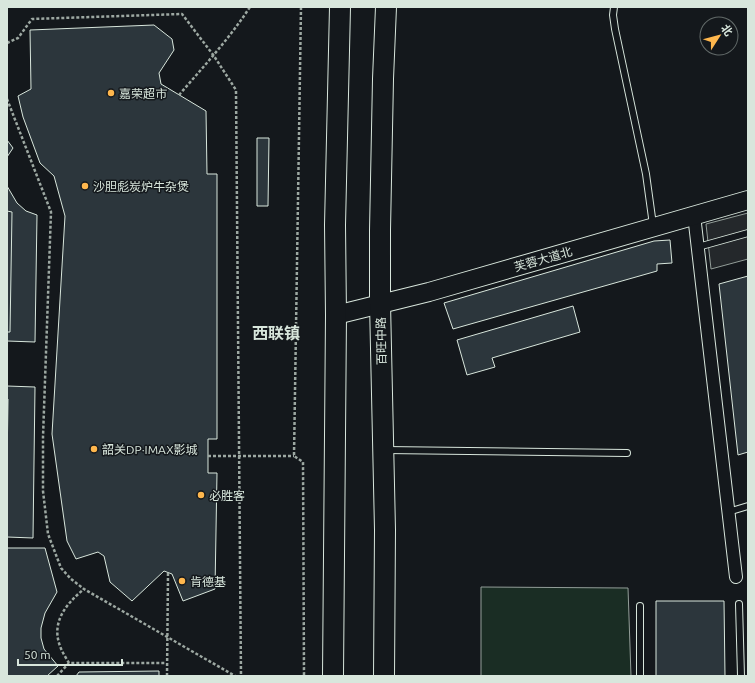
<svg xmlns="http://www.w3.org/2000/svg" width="755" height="683" font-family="Ubuntu,'Noto Sans SC',sans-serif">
<rect width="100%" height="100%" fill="#14181c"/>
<polygon fill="#1a2d24" stroke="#939e99" points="481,587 628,588 631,676 481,676"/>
<polygon fill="#24282b" stroke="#939e99" points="748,213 748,259 711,269 706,224"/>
<g fill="#2c363c" stroke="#d8e6dc">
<polygon points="154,25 172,39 174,50 159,73 161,84 206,111 207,174 217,174 217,439 208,439 208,473 217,473 215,589 183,601 172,574 164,571 132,601 110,582 104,556 98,552 76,559 67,541 52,434 65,216 54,176 40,163 23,117 18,96 31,89 30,30"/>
<polygon points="257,138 269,138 268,206 257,206"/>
<polygon points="7,140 13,148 7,157"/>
<polygon points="7,186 17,203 26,211 37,215 35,342 7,341"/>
<polygon points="7,211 12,212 10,332 7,332"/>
<polygon points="670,240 672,263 657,264 657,271 453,329 444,303 654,241"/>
<polygon points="748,276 748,452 738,455 719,284"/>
<polygon points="573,306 580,332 492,358 495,367 467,375 457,340"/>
<polygon points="7,386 35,387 33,538 7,537"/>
<polygon points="7,399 8,399 7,467"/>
<polygon points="7,548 45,548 57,592 45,613 41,628 41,638 44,649 58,666 47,676 7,676"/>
<polygon points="656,601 724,601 725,676 656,676"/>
<polygon points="159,671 159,676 76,676 79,672"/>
</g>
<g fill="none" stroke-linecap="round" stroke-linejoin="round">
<g stroke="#d8e6dc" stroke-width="8">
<g id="lane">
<polyline points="614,7 613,15 615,29 646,174 653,225"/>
<polyline points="698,247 748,233"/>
<polyline points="385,450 627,453"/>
<polyline points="728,512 748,506"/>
<polyline points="739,604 741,676"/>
<polyline points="640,606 640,676"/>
</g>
</g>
<g stroke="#d8e6dc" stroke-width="14">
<polyline id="street" points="694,215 736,577"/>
</g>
<g stroke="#d8e6dc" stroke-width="20">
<polyline id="secondary" points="336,315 429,292 748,200"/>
</g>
<g stroke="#d8e6dc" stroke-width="22">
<g id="primary">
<polyline points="333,676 336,315 335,225 340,7"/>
<polyline points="384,676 385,530 380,303 380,230 383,79 386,7"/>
</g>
</g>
<g stroke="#9da8a2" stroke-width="2.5" stroke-dasharray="3 2" stroke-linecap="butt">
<polyline points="301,7 294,456 303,462 304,676"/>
<polyline points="7,43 18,38 32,19 182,14 214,56 236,90 241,676"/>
<path d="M179,95c25,-29 50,-56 71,-88"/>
<polyline points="7,99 51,212 43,437 43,491 48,534 61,568 71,579 84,589 235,676"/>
<polyline points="208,456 294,456"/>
<path d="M69,663c-3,-5 -7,-11 -9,-17 -9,-24 6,-42 24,-57"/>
<polyline points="57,676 69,663 166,663"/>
<polyline points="167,676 168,573"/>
</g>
<use href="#lane" stroke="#14181c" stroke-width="6"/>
<use href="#street" stroke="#14181c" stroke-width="12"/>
<use href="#secondary" stroke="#14181c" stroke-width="18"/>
<use href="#primary" stroke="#14181c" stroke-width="20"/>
</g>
<g fill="#ffb74d" stroke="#14181c" stroke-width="1.5">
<circle cx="111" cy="93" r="4"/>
<circle cx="85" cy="186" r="4"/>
<circle cx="94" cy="449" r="4"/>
<circle cx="201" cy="495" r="4"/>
<circle cx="182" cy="581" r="4"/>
</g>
<g text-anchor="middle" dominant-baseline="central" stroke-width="3" stroke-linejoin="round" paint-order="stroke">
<g font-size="12" fill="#d8e6dc" stroke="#14181c" text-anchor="start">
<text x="119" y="93">嘉荣超市</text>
<text x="93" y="186">沙胆彪炭炉牛杂煲</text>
<text x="102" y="449">韶关DP·IMAX影城</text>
<text x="209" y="495">必胜客</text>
<text x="190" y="581">肯德基</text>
</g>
<g font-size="12" fill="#d8e6dc" stroke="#14181c">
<text transform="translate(543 259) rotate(-16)">芙蓉大道北</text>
<text transform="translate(381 341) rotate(-91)">百旺中路</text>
</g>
<g font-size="16" font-weight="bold" fill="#d8e6dc" stroke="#14181c">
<text x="276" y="333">西联镇</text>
</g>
</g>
<rect width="755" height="683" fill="none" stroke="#d8e6dc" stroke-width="16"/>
<g transform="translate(719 36) rotate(54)"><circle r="19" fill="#14181c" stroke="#626a69"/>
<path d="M0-3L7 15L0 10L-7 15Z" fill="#ffb74d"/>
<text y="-6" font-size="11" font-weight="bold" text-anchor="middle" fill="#d8e6dc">北</text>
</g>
<path d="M18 659v6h104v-6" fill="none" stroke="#d8e6dc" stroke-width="2"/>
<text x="24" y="659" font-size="12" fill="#d8e6dc" stroke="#14181c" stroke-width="3" paint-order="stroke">50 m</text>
</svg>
